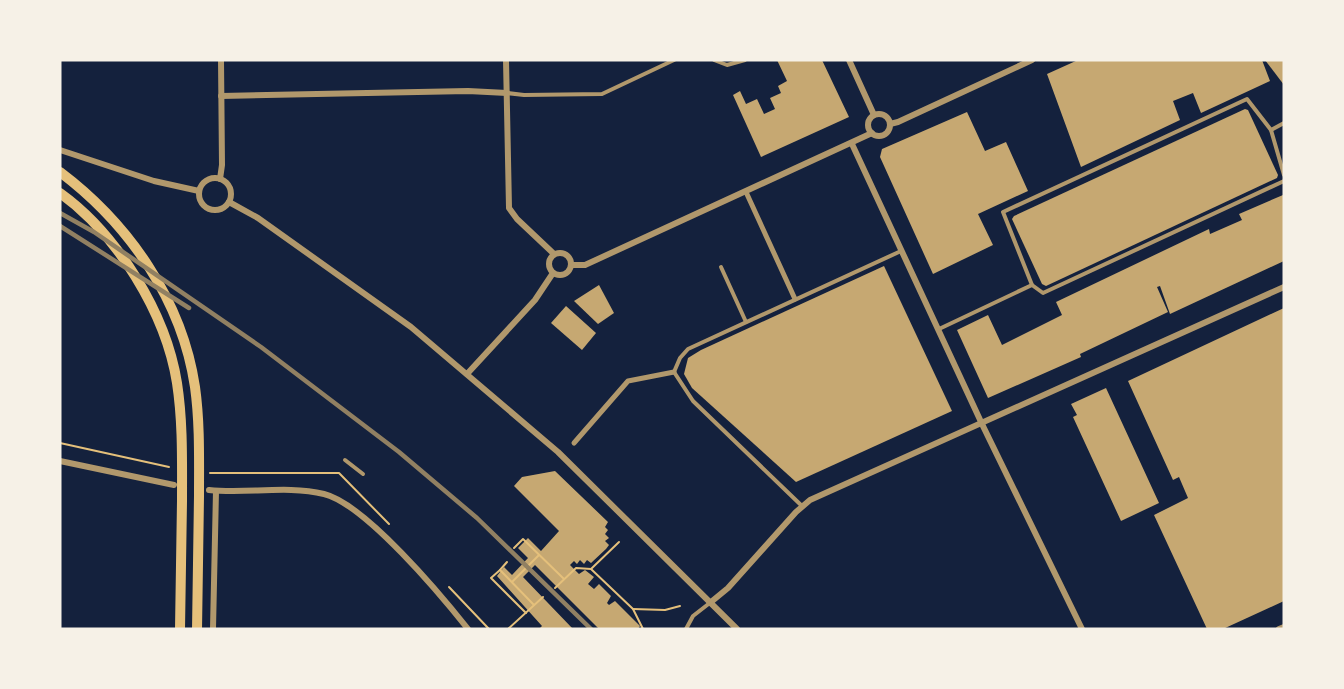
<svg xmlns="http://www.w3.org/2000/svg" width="1344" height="689" font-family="Mulish,sans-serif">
<rect width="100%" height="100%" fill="#14213d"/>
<g fill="#c6a872">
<polygon points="777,60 822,60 849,117 761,157 733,95 740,91 746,104 757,99 764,114 775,109 770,98 781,93 778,86 787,81"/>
<polygon points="1078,60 1262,60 1270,81 1201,113 1193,93 1173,101 1180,120 1081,167 1047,74"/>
<polygon points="1265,60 1284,60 1284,85"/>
<polygon points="1245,109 1248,110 1278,175 1277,178 1046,286 1042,284 1012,219 1014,216"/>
<polygon points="967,112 985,151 1006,142 1028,191 978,214 993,245 933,274 880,157 882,149"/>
<polygon points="1283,195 1284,261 1170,314 1160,286 1157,287 1168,312 1080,354 1081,357 988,398 957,330 988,315 1002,345 1062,315 1056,302 1209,229 1210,234 1242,220 1239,214"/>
<polygon points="884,266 952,411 796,482 692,388 684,374 688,358 701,350"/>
<polygon points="599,285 614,313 598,324 574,301"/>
<polygon points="566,306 596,333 582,350 551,323"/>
<polygon points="1284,308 1284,601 1223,629 1207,629 1154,515 1188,498 1179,477 1173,480 1128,381"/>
<polygon points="1106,388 1159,503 1121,521 1073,417 1077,415 1071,404"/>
<polygon points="555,471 608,522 605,527 608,530 605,534 609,538 605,541 609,545 606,549 591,563 587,560 584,564 580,560 577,564 574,561 570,565 579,574 585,570 594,577 588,584 594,589 599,584 611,596 607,603 609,605 615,601 640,626 638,629 599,629 535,565 523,577 573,629 539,629 542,626 497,576 504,567 512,575 528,558 518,548 528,538 541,551 559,531 514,486 522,477"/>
</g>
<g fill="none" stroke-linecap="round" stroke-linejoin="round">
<g stroke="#e5c07b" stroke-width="2">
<polyline points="60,443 169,467"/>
<polyline points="210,473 339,473 389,524"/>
<polyline points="514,548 523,539 564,579"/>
<polyline points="591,569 619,542"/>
<polyline points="500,570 507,562"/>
<polyline points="512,582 539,555"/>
<polyline points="449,587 489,629"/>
<polyline points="555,588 576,568 591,569 633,609 643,629"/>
<polyline points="633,609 665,610 680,606"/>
<polyline points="526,613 491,578 500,570 534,605"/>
<polyline points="508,629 543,597"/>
</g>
<g stroke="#b1986c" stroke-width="4">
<polyline points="714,60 727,65 745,60"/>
<polyline points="507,93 524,95 602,94 674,60"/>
<polyline points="1271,130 1284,123"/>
<polyline points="1284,175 1271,130 1247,99 1003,212 1032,285 1043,293 1284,181"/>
<polyline points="721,267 746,322"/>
<polyline points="939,329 1032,285"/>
<polyline points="345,460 363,474"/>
<polyline points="802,506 693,401 674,372 680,358 688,349 901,251"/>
<polyline points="686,629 693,616 711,602"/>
</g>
<g stroke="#b1986c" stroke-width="5">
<polyline points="746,192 795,299"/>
<polyline points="574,443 628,381 674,372"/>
</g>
<g stroke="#b1986c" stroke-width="6">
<polyline points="506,60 509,208 517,219 554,254"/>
<polyline points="849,60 874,115"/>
<polyline points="221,96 468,91 507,93"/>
<circle cx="879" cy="125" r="11"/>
<polyline points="890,124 898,122 1032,60"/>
<polyline points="852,144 982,424 1082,629"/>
<polyline points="60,150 154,181 199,191"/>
<circle cx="215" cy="194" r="16"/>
<polyline points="220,179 222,165 221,60"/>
<polyline points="229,202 258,218 411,327 558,452 737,629"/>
<circle cx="560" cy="264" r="11"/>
<polyline points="571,265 585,265 872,133"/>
<polyline points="467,374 535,300 553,273"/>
<polyline points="60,461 174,485"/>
<path d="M209,490c38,4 78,-5 115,4 41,10 117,101 144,135"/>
<polyline points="711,602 728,588 796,512 810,500 1284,287"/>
<polyline points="213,629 216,491"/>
<polyline points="1279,629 1284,627"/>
</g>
<g stroke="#e5c07b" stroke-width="10">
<path d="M60,172c69,52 122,128 135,215 5,36 4,73 4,109 -1,45 -1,89 -2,133"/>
<path d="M60,193c57,41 106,120 117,190 6,39 5,79 5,118 -1,43 -1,85 -2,128"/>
</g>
<g stroke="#918062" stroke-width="4.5">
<polyline points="60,213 94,232 261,347 399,452 477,518 591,629"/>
<polyline points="60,226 189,308"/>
</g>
</g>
<rect width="1344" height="689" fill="none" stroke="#f6f1e7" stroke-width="123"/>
</svg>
